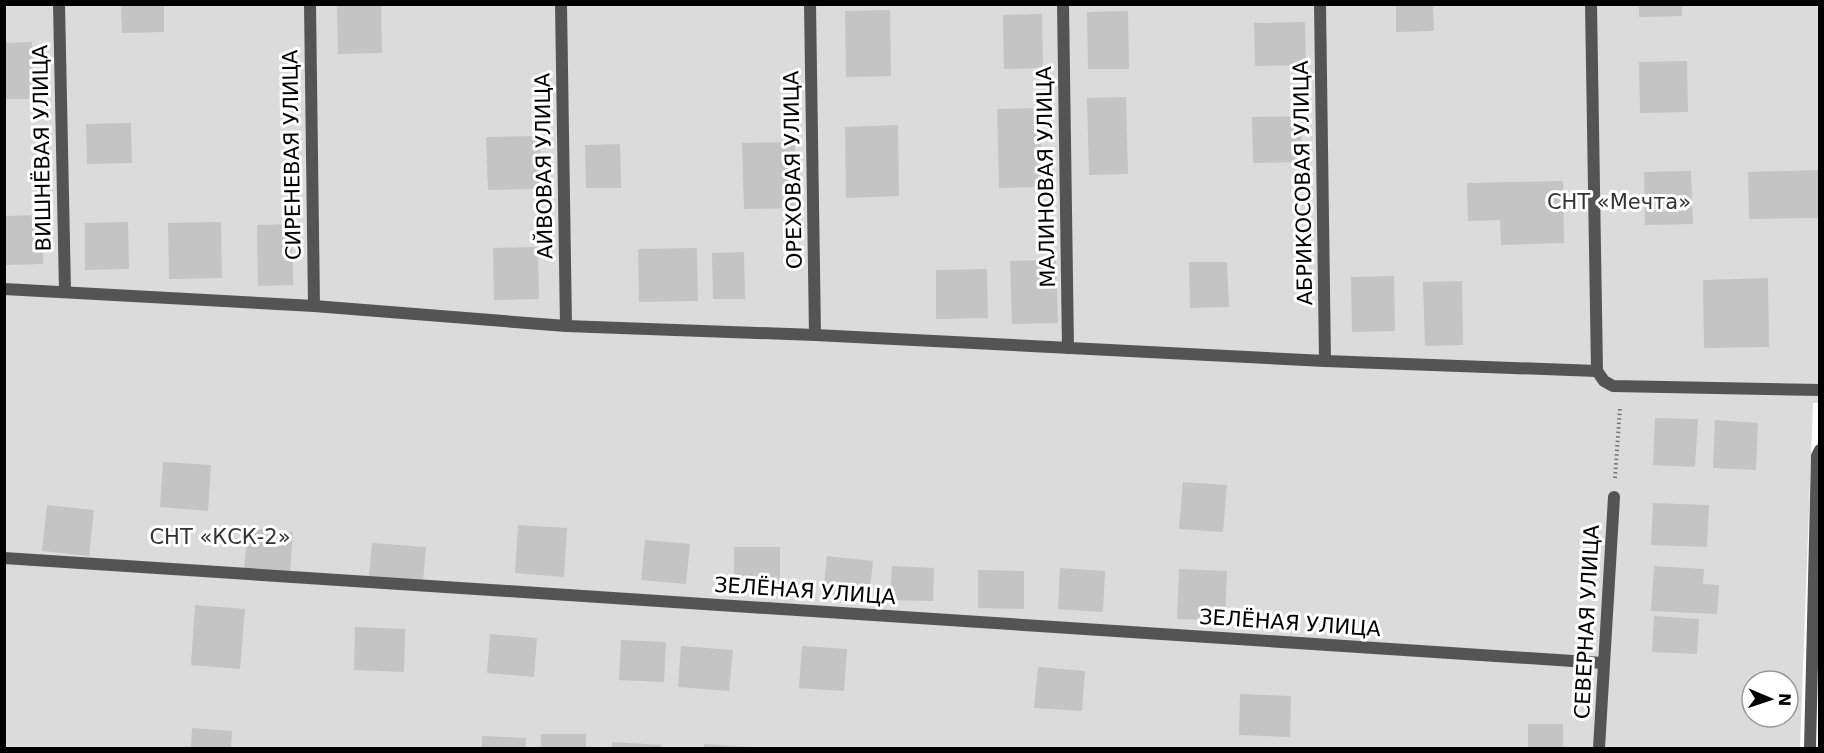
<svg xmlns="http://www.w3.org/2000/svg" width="1824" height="753" font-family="'DejaVu Sans',sans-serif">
<rect width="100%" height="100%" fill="#fff"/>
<path fill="#dbdbdb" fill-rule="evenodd" d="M4,5h1815l1,398h-7l-13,345h-1795zM1752,681h36v36h-36z"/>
<g fill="#c4c4c4">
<polygon points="121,4 164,4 164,32 122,33"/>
<polygon points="337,4 381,4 382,53 338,54"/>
<polygon points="1396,4 1433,4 1434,31 1396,32"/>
<polygon points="1639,4 1682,4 1682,16 1639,17"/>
<polygon points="890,10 891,76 846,77 845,11"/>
<polygon points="1128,11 1129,69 1088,69 1087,12"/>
<polygon points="1042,14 1043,68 1004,69 1003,15"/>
<polygon points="1305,22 1306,65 1255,66 1254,23"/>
<polygon points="32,42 33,99 4,99 4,43"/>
<polygon points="1687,61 1688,112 1640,113 1639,62"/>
<polygon points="1126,97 1128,174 1089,175 1087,98"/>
<polygon points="1040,108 1042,187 999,188 997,109"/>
<polygon points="1301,116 1302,162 1253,163 1252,117"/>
<polygon points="131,123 132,163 87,164 86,124"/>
<polygon points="898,125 899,196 846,198 845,127"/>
<polygon points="540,136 541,189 488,190 486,137"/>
<polygon points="795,142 796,208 744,209 742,143"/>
<polygon points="620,144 621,188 586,188 585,145"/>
<polygon points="1820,170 1820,218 1749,219 1748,172"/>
<polygon points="1691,171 1693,224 1645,225 1644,172"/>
<polygon points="1563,181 1564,243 1501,245 1500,220 1468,221 1467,183"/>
<polygon points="43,215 43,264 4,265 4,216"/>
<polygon points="128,222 129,269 85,270 85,223"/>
<polygon points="221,222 222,278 169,279 168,223"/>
<polygon points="292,224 293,285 258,286 257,225"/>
<polygon points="538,247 539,299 494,300 493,248"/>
<polygon points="697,248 698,301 639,302 638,249"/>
<polygon points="744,252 745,299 713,299 712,253"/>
<polygon points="1056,260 1058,323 1012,324 1010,261"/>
<polygon points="1189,262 1227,262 1229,307 1190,308"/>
<polygon points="987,269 988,318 936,319 936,270"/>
<polygon points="1394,276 1395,331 1352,332 1351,277"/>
<polygon points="1768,278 1769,347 1704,348 1703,280"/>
<polygon points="1462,281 1463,345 1425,346 1423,282"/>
<polygon points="1655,418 1698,419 1695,467 1653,465"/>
<polygon points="1715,420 1758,423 1756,470 1713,468"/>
<polygon points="163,462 211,465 208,511 160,507"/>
<polygon points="1183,482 1227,485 1223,532 1179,529"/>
<polygon points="1653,503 1709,505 1707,547 1651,545"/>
<polygon points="47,505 94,510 89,556 42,551"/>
<polygon points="518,525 567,528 564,577 515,573"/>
<polygon points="248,528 293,532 290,573 244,569"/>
<polygon points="645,540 690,544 686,584 641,580"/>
<polygon points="372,543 426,547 423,581 369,577"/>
<rect x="734" y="547" width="46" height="40"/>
<polygon points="827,556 873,561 869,598 823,594"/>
<polygon points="892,566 934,568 933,601 890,600"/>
<polygon points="1654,566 1704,569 1703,584 1719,585 1717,614 1651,611"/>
<polygon points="1060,568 1105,571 1103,612 1058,609"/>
<polygon points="1179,569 1227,571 1225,621 1177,619"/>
<polygon points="978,570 1024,571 1024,609 978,608"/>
<polygon points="195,605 245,609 240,669 191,665"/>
<polygon points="1654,616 1699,619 1697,654 1652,652"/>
<polygon points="355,627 405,629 404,672 354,670"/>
<polygon points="490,634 537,638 534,677 487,673"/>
<polygon points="621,640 666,642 664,682 619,680"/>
<polygon points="681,646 733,650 729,691 678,687"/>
<polygon points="802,646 847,649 844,691 799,688"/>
<polygon points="1038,667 1085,671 1082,711 1034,708"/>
<polygon points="1240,694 1291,696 1290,737 1239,735"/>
<rect x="1528" y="724" width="35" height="24"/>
<polygon points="192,728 232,731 231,748 191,748"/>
<rect x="541" y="734" width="45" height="14"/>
<polygon points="482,736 526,738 525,748 482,748"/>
<polygon points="612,742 661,745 661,748 612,748"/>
<polygon points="704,744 746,747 746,748 704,748"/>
</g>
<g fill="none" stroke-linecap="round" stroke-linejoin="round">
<polyline stroke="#767676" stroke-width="4" stroke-dasharray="1.5 3" stroke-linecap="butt" points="1615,478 1620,408"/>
<g stroke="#545454" stroke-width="12">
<polyline points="59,4 65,291"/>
<polyline points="310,4 314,306"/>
<polyline points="561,4 566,326"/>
<polyline points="810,4 815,335"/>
<polyline points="1063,4 1068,348"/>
<polyline points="1320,4 1325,361"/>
<polyline points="1591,4 1597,371"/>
<polyline points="4,289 314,306 566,326 815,335 1325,361 1597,371"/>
<polyline points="1597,371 1604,381 1613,386 1820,390"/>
<polyline points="4,558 1603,663"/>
<polyline points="1599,748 1614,497"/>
<polyline points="1810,748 1817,456 1820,450"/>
</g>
</g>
<g text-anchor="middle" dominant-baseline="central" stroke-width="6" stroke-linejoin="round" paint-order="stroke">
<g font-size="21" fill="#000" stroke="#fff">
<text transform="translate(42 148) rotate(-91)">ВИШНЁВАЯ УЛИЦА</text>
<text transform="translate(292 155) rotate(-91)">СИРЕНЕВАЯ УЛИЦА</text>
<text transform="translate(544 166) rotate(-91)">АЙВОВАЯ УЛИЦА</text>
<text transform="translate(793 170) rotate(-91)">ОРЕХОВАЯ УЛИЦА</text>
<text transform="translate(1046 177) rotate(-91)">МАЛИНОВАЯ УЛИЦА</text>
<text transform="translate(1303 183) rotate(-91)">АБРИКОСОВАЯ УЛИЦА</text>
<text transform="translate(805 591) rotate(4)">ЗЕЛЁНАЯ УЛИЦА</text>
<text transform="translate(1587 622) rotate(-87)">СЕВЕРНАЯ УЛИЦА</text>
<text transform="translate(1290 623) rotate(4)">ЗЕЛЁНАЯ УЛИЦА</text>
</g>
<g font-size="21" fill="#323232" stroke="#fff">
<text x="1619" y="202">СНТ «Мечта»</text>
<text x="220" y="537">СНТ «КСК-2»</text>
</g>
</g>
<rect width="1824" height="753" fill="none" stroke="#000000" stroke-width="12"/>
<g transform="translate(1770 699) rotate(92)"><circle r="28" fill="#ffffff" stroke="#999999" stroke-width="1.5"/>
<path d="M0-4.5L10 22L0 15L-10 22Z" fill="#000000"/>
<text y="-9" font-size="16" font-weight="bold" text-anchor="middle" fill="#000000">N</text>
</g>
</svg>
